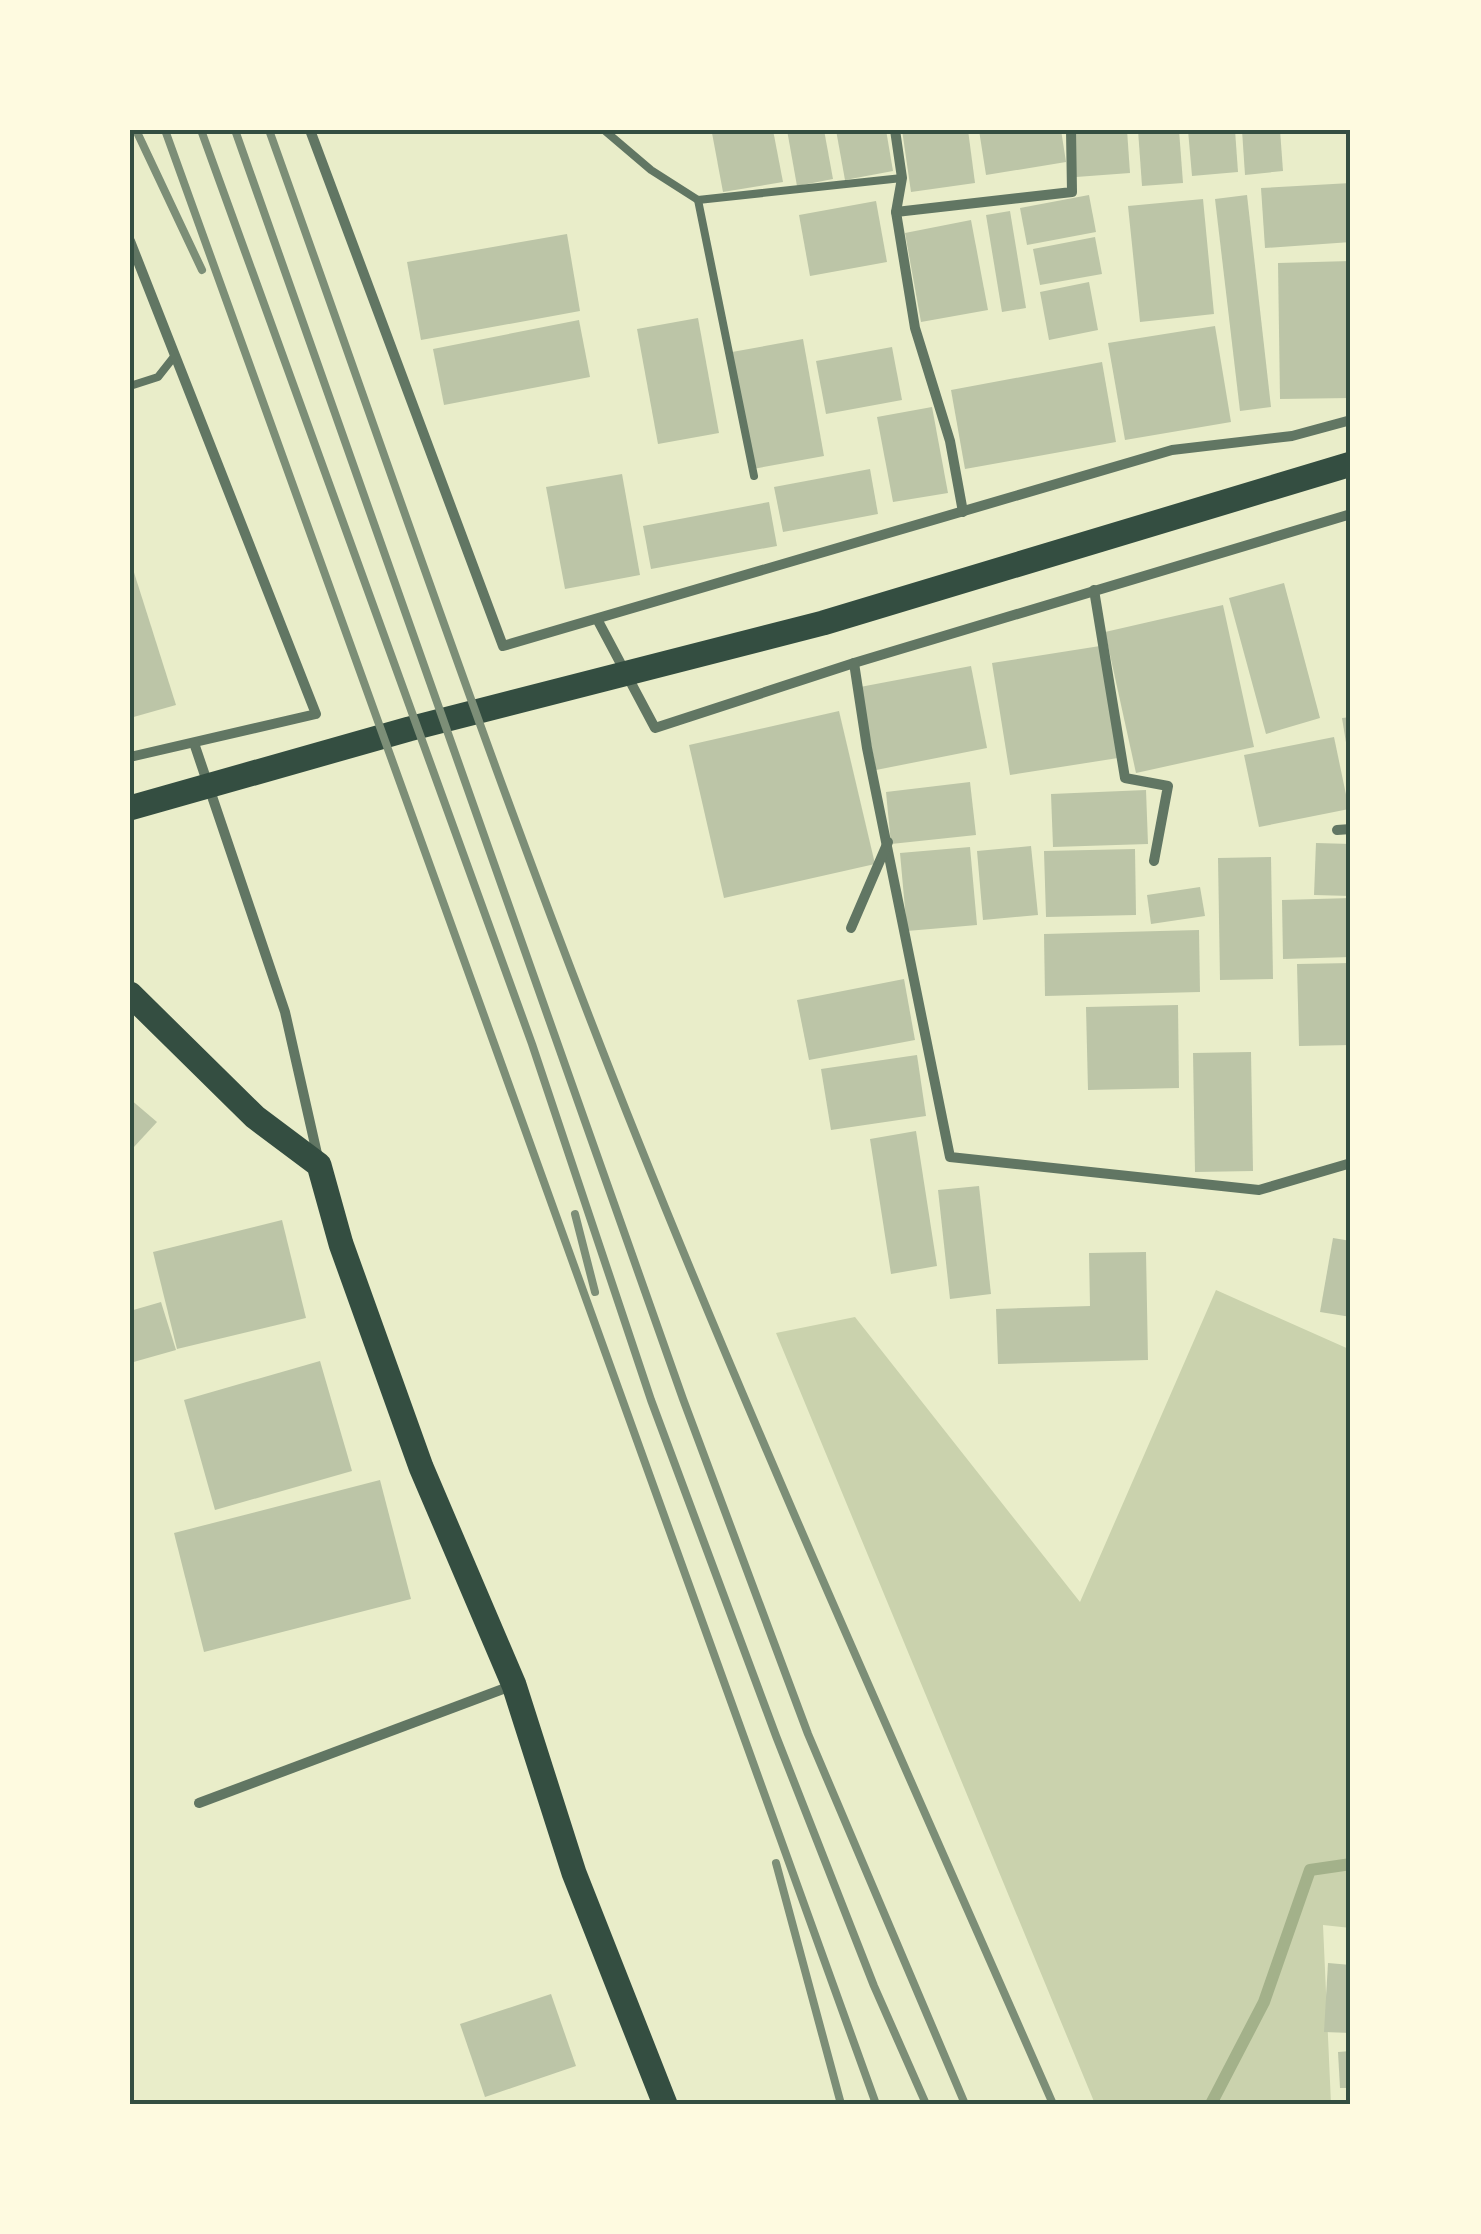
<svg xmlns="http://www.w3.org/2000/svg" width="1481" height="2234" font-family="'PT Sans',sans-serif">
<rect width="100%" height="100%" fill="#e9edc9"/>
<polygon fill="#cad2ad" points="1216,1290 1351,1350 1351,1928 1323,1925 1331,2104 1095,2104 776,1333 855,1317 1080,1602"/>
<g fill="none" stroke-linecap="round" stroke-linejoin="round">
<polyline stroke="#a3b18a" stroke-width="12" points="1211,2104 1264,2002 1310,1870 1351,1864"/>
</g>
<g fill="#bcc5a7">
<polygon points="728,130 773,130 783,182 723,192 712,133"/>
<polygon points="787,130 824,130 833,179 797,186"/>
<polygon points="836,130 886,130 893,171 845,180"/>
<polygon points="902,130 968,130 975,183 911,192"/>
<polygon points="979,130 1061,130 1066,162 986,175"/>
<polygon points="1073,130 1127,130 1130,173 1076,177"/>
<polygon points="1138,130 1179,130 1183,183 1142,186"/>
<polygon points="1188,130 1235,130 1238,172 1192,176"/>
<polygon points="1242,130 1280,130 1283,171 1245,175"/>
<polygon points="1351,183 1351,242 1265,248 1261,188"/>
<polygon points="1089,195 1096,232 1027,245 1020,208"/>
<polygon points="1247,195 1271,407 1240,411 1215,199"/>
<polygon points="1203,199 1214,314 1140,322 1128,206"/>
<polygon points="876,201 887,262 810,276 799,215"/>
<polygon points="1010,211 1026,308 1002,312 986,215"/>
<polygon points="971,220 988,310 921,322 905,233"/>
<polygon points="567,234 580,311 421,340 407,262"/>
<polygon points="1095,237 1102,274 1040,285 1033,249"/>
<polygon points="1351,261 1351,398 1280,399 1278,263"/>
<polygon points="1089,282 1098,330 1049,340 1040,292"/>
<polygon points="698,318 719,433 658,444 637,329"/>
<polygon points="579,320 590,377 444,405 433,349"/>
<polygon points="1215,326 1231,422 1125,440 1108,343"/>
<polygon points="803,339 824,456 753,469 732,352"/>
<polygon points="892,347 902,400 826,414 816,361"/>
<polygon points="1102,362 1116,442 965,469 951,390"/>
<polygon points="932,407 948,493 893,502 877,417"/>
<polygon points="870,469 878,514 783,532 774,487"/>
<polygon points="622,474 640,575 565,589 546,487"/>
<polygon points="769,502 777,546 651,569 643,526"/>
<polygon points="131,563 176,705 130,718 130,564"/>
<polygon points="1284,583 1320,718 1266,734 1229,598"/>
<polygon points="1223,605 1254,747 1136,773 1105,632"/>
<polygon points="1100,646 1118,758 1010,775 992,663"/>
<polygon points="971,666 987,748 876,770 860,687"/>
<polygon points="839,711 875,864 724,898 689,745"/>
<polygon points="1351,717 1351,761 1349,761 1342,718"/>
<polygon points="1334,737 1349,809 1259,827 1244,755"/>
<polygon points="970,782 976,835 891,844 886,792"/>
<polygon points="1146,790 1148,844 1053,847 1051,794"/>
<polygon points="1316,843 1351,844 1351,896 1314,895"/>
<polygon points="1031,846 1038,915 983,920 977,851"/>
<polygon points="970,847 977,925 907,931 900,853"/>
<polygon points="1135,849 1136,915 1046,917 1044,851"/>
<polygon points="1271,857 1273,979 1220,980 1218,858"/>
<polygon points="1200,887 1205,916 1151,924 1147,895"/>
<polygon points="1351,898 1351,957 1283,959 1282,900"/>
<polygon points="1199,930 1200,992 1045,996 1044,934"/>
<polygon points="1351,963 1351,1045 1299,1046 1297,964"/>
<polygon points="904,979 915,1040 809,1060 797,1000"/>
<polygon points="1178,1005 1179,1088 1088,1090 1086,1007"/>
<polygon points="1251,1052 1253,1171 1195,1172 1193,1053"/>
<polygon points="917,1055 926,1116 831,1130 821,1069"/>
<polygon points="130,1099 157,1122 133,1148 130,1146"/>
<polygon points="916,1131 937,1266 891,1274 870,1139"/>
<polygon points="979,1186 991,1294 950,1299 938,1190"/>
<polygon points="282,1220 306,1318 177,1349 153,1252"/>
<polygon points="1333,1238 1351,1241 1351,1317 1320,1312"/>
<polygon points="1146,1252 1148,1360 998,1364 996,1309 1090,1306 1089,1253"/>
<polygon points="161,1302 176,1350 130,1363 130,1311"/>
<polygon points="320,1361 352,1471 215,1510 184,1400"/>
<polygon points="380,1480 411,1599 204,1652 174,1533"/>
<polygon points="1328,1963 1351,1965 1351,2033 1324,2032"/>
<polygon points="551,1994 576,2066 485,2097 460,2024"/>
<polygon points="1351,2051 1351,2088 1340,2088 1338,2052"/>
</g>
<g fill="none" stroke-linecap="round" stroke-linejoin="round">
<g stroke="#617663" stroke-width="8">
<polyline points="604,130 651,170 698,200 902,178"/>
<polyline points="698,200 754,476"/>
<polyline points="130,386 158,377 173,358"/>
</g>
<g stroke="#617663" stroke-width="10">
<polyline points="310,130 503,646 1172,450 1292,436 1351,420"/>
<polyline points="895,130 902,178 896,212 915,328 950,441 963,512"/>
<polyline points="896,212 1072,192 1071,130"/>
<polyline points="130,241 316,714 130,757"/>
<polyline points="1094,590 1125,778 1168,786 1154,861"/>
<polyline points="597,619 655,728 854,663 1351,514"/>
<polyline points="854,663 867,748 950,1157 1259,1190 1351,1163"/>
<polyline points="194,743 285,1012 318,1158"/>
<polyline points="1337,830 1351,829"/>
<polyline points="851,928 888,842"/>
<polyline points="199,1803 511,1686"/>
</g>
<g stroke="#344e41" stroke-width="25">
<polyline points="130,808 409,729 823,623 1351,464"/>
<polyline points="130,994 255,1117 319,1165 341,1244 421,1467 514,1685 574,1873 665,2104"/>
</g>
<g stroke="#7c8e77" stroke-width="8">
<polyline points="136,130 202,270"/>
<polyline points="165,130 876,2104"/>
<polyline points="201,130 532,1044 651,1400 776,1736 874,1986 926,2104"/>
<polyline points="235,130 683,1399 808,1734 965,2104"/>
<path d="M269,130c121,338 236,680 370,1013 130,324 274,641 414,961"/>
<polyline points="575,1214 595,1292"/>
<polyline points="776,1863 841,2104"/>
</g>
</g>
<rect width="1481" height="2234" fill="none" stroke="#fefae0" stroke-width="265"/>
<rect x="132" y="132" width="1216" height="1970" fill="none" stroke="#344e41" stroke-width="4"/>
</svg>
